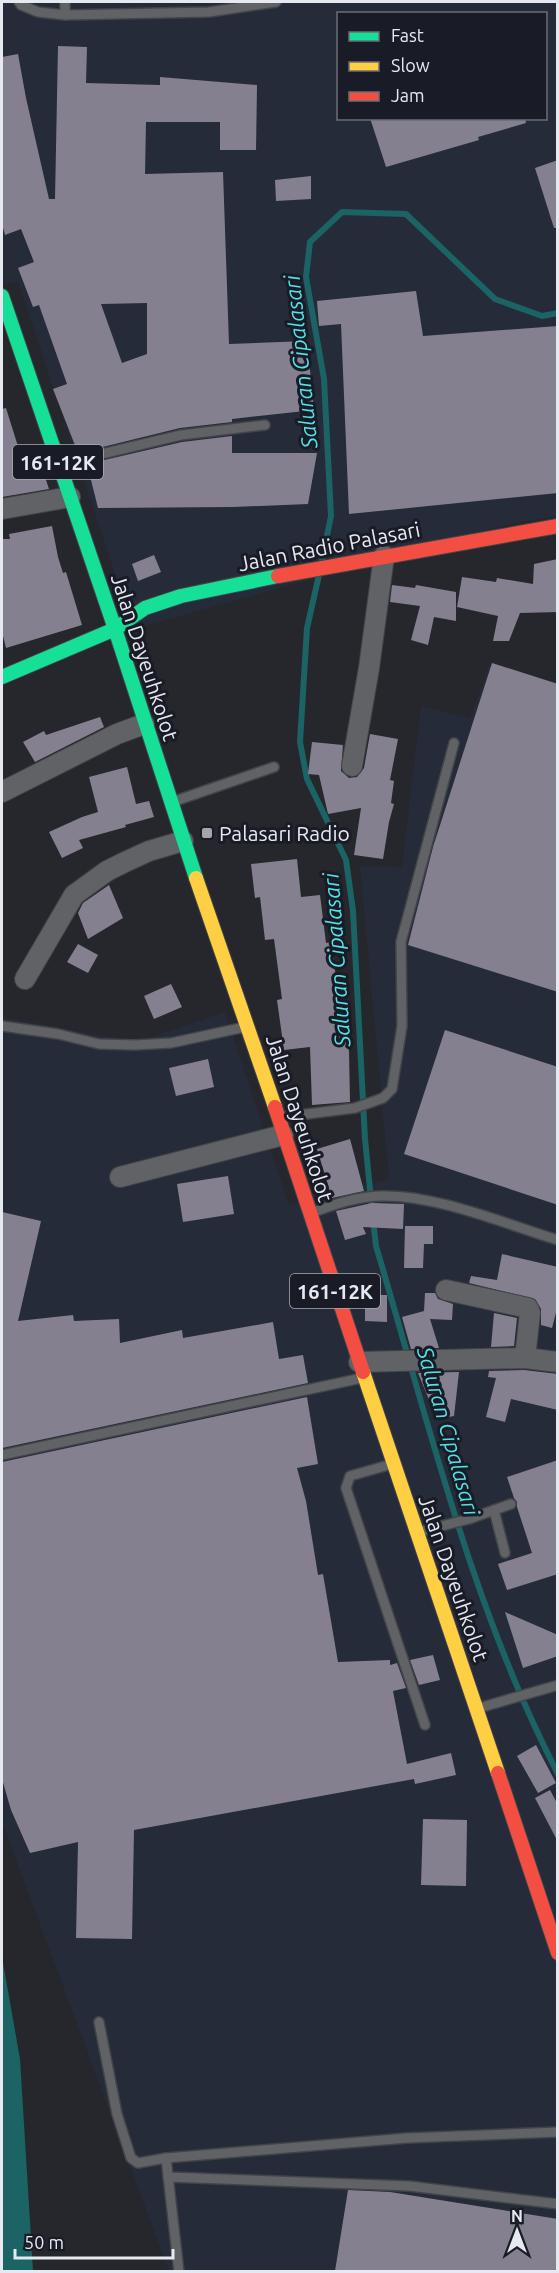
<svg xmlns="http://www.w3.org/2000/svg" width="559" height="2273" font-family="Ubuntu,sans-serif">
<rect width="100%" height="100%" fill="#26272c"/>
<g fill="#262b39" fill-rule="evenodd">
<path d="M2,2h555v514l-44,7 -380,106 -115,-348 -16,4zM338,14h208v104h-208z"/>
<polygon points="489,666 557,683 557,2271 169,2271 2,1822 2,1017 137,1042 225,1012 289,1205 389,1179 360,866 402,867 421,706 470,719"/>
</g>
<polygon fill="#1b6365" points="2,1957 20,2059 33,2271 2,2271"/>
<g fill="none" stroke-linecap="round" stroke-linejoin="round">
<g stroke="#1b6365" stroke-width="6">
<polyline points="322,560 331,516 324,379 306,277 310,242 342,212 406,214 495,299 542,316 558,313"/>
<polyline points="319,575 307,628 300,742 307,779 346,860 353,911 365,1139 372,1210"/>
<path d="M373,1220l3,26c53,178 96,362 182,528"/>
</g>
</g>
<g fill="#85808f" fill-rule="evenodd">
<path d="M58,46l29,1 -1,36 74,2v-8l97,8 -1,65h-36v-28h-74l-1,52 78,-2 6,172 78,-3 7,69 -82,9v3l-52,6 -102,25 -25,-64 14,-5 -28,-79 -6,2 -15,-39 16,-6 -13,-33 -16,6 -3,-11v-167l16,-3 8,44 23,101h6zM147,303v51l-25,9 -21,-59z"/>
<polygon points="370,118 525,118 526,123 478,137 479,140 386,167"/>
<polygon points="558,160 558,228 554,228 535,168"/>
<polygon points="311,176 311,199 276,201 275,180"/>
<polygon points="416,291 423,336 558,326 558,493 349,514 341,324 319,326 317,301"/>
<polygon points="6,408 26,472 42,468 49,489 2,497 2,409"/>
<polygon points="232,436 232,453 317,453 308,504 233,507 98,508 87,464 182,442"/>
<polygon points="52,526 58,557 63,573 66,572 82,625 6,648 2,632 2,539 10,539 9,534"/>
<polygon points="154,555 161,572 138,581 132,564"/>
<polygon points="558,559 558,612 520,613 509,641 493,641 498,616 457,607 462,577 496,582 497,578 533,584 534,564"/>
<polygon points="392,585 415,588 416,585 456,592 456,621 434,617 428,645 411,640 420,606 390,602"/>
<polygon points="492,663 558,684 558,992 408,945 433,847"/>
<polygon points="100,717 104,727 35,762 23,742 44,731 46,735"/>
<polygon points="370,734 398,739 390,780 394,781 391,803 394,804 389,822 383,859 354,855 361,808 328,814 319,775 308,774 312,742 343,745 341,771 349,778 357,777 364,768"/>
<polygon points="127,767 136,804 149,801 154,817 125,825 126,827 79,840 83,848 62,858 49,832 82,817 98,812 89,777"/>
<polygon points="297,859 301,897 320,895 326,943 331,942 338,992 341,992 349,1052 350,1102 312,1105 310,1047 284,1050 277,1000 282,999 274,939 265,940 260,897 255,898 251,864"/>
<polygon points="109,885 123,918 88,939 78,913 83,903"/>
<polygon points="78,944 98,955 88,973 67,962"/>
<polygon points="171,984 182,1007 154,1019 144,996"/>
<polygon points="445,1030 558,1067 558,1205 404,1154"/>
<polygon points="208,1059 214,1087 176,1096 169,1068"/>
<polygon points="350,1139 364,1191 332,1198 317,1149"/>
<polygon points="228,1176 234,1214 183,1222 177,1184"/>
<polygon points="372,1203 404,1204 403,1229 363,1227 366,1234 345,1240 336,1211"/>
<polygon points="2,1212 41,1221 18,1321 73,1315 74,1321 119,1319 120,1343 182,1330 183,1338 273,1322 279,1359 303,1355 308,1383 2,1448"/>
<polygon points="405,1226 433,1226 433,1244 424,1244 423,1268 404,1268"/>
<polygon points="502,1254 558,1267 558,1305 552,1328 541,1325 541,1309 535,1299 469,1283 471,1276 497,1280"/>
<polygon points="425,1293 435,1293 438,1299 453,1304 452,1320 430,1319 439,1348 411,1349 402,1317 424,1311"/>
<polygon points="365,1295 387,1295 387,1322 365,1321"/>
<polygon points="494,1313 517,1318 514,1346 491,1347"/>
<polygon points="524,1370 558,1374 558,1410 511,1399 505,1422 486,1417 496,1378 488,1377 489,1371"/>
<polygon points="459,1372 454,1416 437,1419 418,1373"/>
<polygon points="307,1397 318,1464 297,1468 306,1501 318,1575 323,1574 338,1662 390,1660 390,1665 397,1663 406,1688 393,1691 407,1764 451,1753 456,1775 415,1784 414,1779 134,1830 132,1939 76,1938 78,1842 30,1853 11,1810 2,1779 2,1462"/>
<polygon points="558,1460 558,1574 507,1590 498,1564 532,1553 517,1507 517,1502 514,1498 507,1477"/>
<polygon points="505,1612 558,1635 558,1656 523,1668"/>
<polygon points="433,1655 440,1680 419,1685 410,1660"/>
<polygon points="536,1745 556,1783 538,1793 517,1756"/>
<polygon points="550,1790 558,1805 558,1842 535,1798"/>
<polygon points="423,1819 467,1820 466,1886 421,1885"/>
<polygon points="348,2190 390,2192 558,2219 558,2271 335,2271"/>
</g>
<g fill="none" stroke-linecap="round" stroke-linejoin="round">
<g stroke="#424449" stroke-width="12">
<g id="lane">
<polyline points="19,2 21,5 38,12 65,15 209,12 276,2"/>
<polyline points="65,2 65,15"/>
<polyline points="64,463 181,435 265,425"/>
<polyline points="175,801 274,767"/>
<polyline points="2,1026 58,1034 99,1044 135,1045 171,1043 245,1027"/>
<polyline points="283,1117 355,1108 383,1098 392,1089 402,1026 401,942 454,743"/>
<path d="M314,1212c21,-8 42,-15 66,-16 55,-2 125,28 178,44"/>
<polyline points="2,1455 362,1378"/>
<polyline points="392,1464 350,1476 346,1488 425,1725"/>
<polyline points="494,1510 505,1553"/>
<polyline points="422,1531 469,1519 511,1504"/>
<polyline points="479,1708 558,1685"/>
<polyline points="99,2022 117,2114 131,2158 138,2163 166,2158"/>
<polyline points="168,2177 409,2186 558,2204"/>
<polyline points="179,2272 166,2158 407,2138 558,2132"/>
</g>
</g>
<g stroke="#424449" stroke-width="22">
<g id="street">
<polyline points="2,509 70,497"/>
<polyline points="352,766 369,668 384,556"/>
<polyline points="2,792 117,734 144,724"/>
<polyline points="25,979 74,895 107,871 125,862 149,851 183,841"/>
<polyline points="120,1177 283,1135"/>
<polyline points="446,1290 528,1308 530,1313 525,1358"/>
<polyline points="359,1362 525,1358 558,1362"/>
</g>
</g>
<g stroke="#424449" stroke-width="16">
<g id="fast">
<polyline points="2,296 115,629 196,878"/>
<polyline points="2,677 115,629 145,608 181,596 278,576"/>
</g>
</g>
<g stroke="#424449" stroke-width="16">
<g id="slow">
<polyline points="196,878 275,1107"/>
<polyline points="363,1372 498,1773"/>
</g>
</g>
<g stroke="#424449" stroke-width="16">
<g id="jam">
<polyline points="278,576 558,526"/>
<polyline points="275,1107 363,1372"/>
<polyline points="498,1773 558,1953"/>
</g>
</g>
<use href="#lane" stroke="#616266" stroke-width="9"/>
<use href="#street" stroke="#616266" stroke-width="20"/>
<use href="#fast" stroke="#16e098" stroke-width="14"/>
<use href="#slow" stroke="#ffcf43" stroke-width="14"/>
<use href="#jam" stroke="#f24e42" stroke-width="14"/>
</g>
<rect fill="#a3a5ab" stroke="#191c26" stroke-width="2" x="201" y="827" width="12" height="12" rx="3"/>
<g text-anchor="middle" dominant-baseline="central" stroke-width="6" stroke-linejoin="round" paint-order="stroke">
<g fill="#191c26" stroke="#a8acb3" stroke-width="1.5">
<rect x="13" y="445" width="90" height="34" rx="4.5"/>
<rect x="290" y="1274" width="90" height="34" rx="4.5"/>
</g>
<g font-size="20" font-weight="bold" fill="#e6e9f0">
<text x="58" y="462">161-12K</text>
<text x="335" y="1291">161-12K</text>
</g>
<g font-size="21" fill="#e6e9f0" stroke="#191c26">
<text transform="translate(329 546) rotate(-11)">Jalan Radio Palasari</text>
<text transform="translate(145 657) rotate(72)">Jalan Dayeuhkolot</text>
<text transform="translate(300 1118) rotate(72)">Jalan Dayeuhkolot</text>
<text transform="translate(454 1578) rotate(71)">Jalan Dayeuhkolot</text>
</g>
<g font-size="21" fill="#e6e9f0" stroke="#191c26" text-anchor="start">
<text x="219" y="833">Palasari Radio</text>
</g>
<g font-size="22" font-style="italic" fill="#52e1e6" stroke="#191c26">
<text transform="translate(300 362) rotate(-96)">Saluran Cipalasari</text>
<text transform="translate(336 960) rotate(-94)">Saluran Cipalasari</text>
<text transform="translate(449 1431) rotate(74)">Saluran Cipalasari</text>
</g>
</g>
<rect width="559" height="2273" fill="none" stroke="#e6e9f0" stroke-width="6"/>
<rect x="337" y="12" width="210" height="108" fill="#191c26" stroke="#6b6e77" stroke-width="1.5"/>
<rect x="349" y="32" width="30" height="9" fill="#16e098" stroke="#6b6e77" stroke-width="1.5"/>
<text x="391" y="42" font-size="18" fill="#e6e9f0">Fast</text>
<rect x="349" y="62" width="30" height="9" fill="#ffcf43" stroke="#6b6e77" stroke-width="1.5"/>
<text x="391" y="72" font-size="18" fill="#e6e9f0">Slow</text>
<rect x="349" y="92" width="30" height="9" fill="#f24e42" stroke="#6b6e77" stroke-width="1.5"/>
<text x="391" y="102" font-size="18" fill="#e6e9f0">Jam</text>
<g transform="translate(517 2231)" stroke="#191c26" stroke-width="4.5" paint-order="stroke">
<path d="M0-4.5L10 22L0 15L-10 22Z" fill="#e6e9f0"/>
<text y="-9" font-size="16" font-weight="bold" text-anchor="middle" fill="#e6e9f0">N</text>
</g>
<path d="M15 2249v9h158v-9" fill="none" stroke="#e6e9f0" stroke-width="3"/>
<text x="24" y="2249" font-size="18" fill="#e6e9f0" stroke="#191c26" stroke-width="4.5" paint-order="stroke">50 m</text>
</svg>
